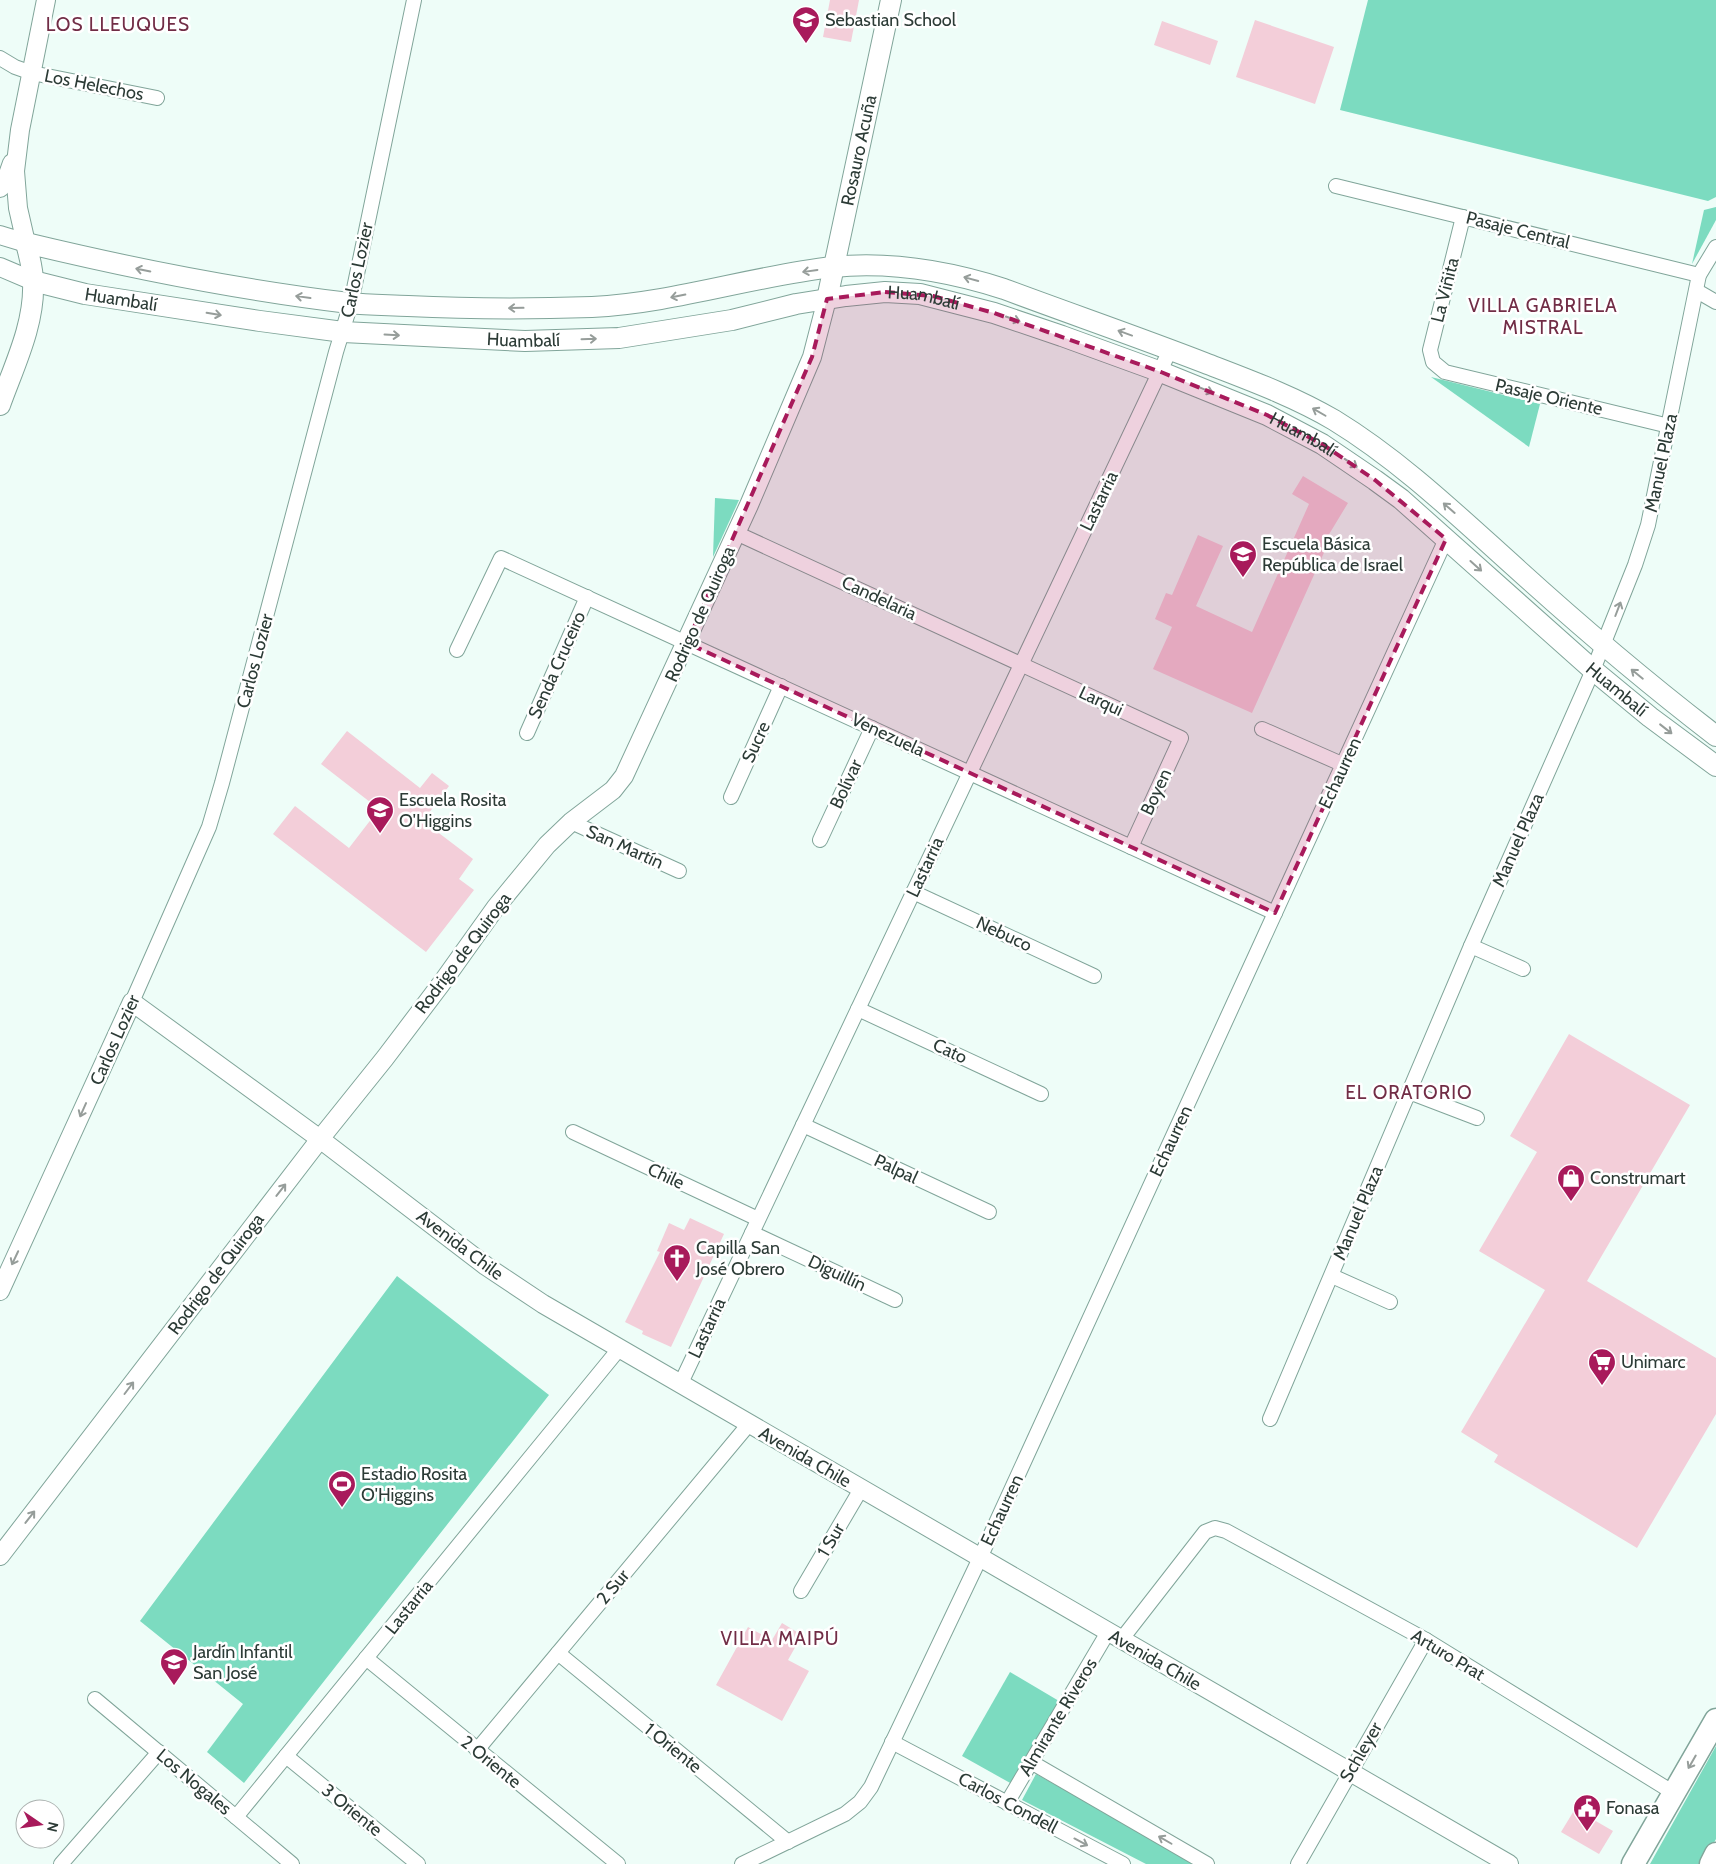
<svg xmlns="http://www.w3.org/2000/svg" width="1716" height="1864" font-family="Cabin,sans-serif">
<rect width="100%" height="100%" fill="#eefdf8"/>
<g fill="#7cdbc0">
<polygon points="1368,0 1716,0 1716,197 1708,201 1340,110"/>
<polygon points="1716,207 1716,220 1692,264 1704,210"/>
<polygon points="1431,377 1540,404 1529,447"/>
<polygon points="715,498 739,500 713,557"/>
<polygon points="397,1276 549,1395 244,1783 207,1752 243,1704 140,1621"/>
<polygon points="1010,1672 1059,1701 1012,1784 962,1756"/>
<polygon points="1716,1746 1716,1839 1702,1864 1650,1864"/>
<polygon points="1036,1774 1199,1864 1146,1864 1022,1800"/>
</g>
<g fill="#f3ced9">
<polygon points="830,0 859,0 851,42 823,37"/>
<polygon points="1255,20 1334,47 1315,104 1236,77"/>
<polygon points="1162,21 1218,41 1210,65 1154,45"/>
<polygon points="1303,476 1348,503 1328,536 1331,537 1252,713 1153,669 1172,627 1155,619 1166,593 1172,595 1198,535 1223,546 1196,606 1252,632 1309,504 1292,494"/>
<polygon points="347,731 420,788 432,773 449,786 423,821 473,859 459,879 474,890 426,952 273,834 295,806 349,848 379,809 321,764"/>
<polygon points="1569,1034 1690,1105 1587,1281 1716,1358 1716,1414 1637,1548 1494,1462 1498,1455 1461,1432 1545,1290 1479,1251 1537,1152 1510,1136"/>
<polygon points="690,1218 724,1234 671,1347 642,1334 643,1331 625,1322 660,1252 657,1251 669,1223 684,1230"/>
<polygon points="782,1623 802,1635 788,1660 809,1671 782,1721 716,1685 748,1627 772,1640"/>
<polygon points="1575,1809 1613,1831 1599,1854 1561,1832"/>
</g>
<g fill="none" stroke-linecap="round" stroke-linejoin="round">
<g stroke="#81a59a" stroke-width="16">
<g id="minor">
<polyline points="0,58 15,67 32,73 157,98"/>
<polyline points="1336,186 1699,275"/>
<polyline points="1463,217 1430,350 1433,362 1445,372 1669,426"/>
<polyline points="1697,291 1716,302"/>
<polyline points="736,533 1181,738 1131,847"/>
<polyline points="457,650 501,558 1275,913"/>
<polyline points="1262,729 1344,765"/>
<polyline points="527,733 587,597"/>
<polyline points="731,797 781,686"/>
<polyline points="571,822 679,871"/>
<polyline points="820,840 872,728"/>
<polyline points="913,892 1094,976"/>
<polyline points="1471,946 1523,969"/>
<polyline points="132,1002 209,827 222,783 336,352 351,303 414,0"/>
<polyline points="858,1009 1041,1094"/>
<polyline points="1409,1092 1477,1118"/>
<polyline points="803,1125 989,1212"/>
<polyline points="573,1132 758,1219"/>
<polyline points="752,1233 895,1300"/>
<polyline points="1332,1276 1390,1302"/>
<polyline points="680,1385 1170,350"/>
<polyline points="1270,1419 1471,946 1593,670 1635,565 1648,525 1699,275 1716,247"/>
<polyline points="801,1591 861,1489"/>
<polyline points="1121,1640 1205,1532 1215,1528 1226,1531 1426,1640 1674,1793"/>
<polyline points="558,1653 788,1842"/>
<polyline points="366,1658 618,1864"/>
<polyline points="95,1699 292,1864"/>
<polyline points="892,1742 1123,1864"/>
<polyline points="477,1750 749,1424"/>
<polyline points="286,1756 418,1864"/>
<polyline points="1031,1762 1207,1864"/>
<polyline points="1007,1803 1108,1632"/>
<polyline points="236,1817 619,1349"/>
<polyline points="61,1864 159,1752"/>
<polyline points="742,1864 845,1814 860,1802 871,1787 980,1558 1446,539"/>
<polyline points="1298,1864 1426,1640"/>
</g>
</g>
<g stroke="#81a59a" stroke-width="20">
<g id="tertiary">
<polyline points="0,188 5,183 12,163"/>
<polyline points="0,235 26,243 18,208 15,171 20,130 46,0"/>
<polyline points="0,267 33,281"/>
<polyline points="0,1291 132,1002 320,1139 486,1266 543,1304 1509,1864"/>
<polyline points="0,1556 320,1139 385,1058 441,984 496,907 547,845 571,822 613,790 624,776 749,505 812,357 827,299"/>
</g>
</g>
<g stroke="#81a59a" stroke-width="22">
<g id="secondary">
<path id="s1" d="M33,281l52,13 175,27 83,11 182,9 94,-3 113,-18 64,-16 50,-8 39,-4 35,2 74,19 68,23 99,36 106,43 55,29 53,36 26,19 192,171 57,47 66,49"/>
<path id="s2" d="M827,299l64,-299"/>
<path d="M0,405c14,-39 35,-81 33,-123 0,-14 -4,-26 -7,-39 108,26 213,47 323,60 19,2 40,2 59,3 62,3 123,3 184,1 82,-4 160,-31 241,-40 59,-6 115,4 171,22 67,25 134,48 201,74 44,17 88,33 129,57 67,41 124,96 182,148 65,59 131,115 200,168"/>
</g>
</g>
<g stroke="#81a59a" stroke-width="25">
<g id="primary">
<polyline points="1633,1864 1716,1720"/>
<polyline points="1711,1864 1716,1854"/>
</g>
</g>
<use href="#minor" stroke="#fff" stroke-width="14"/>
<use href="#tertiary" stroke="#fff" stroke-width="18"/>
<use href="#secondary" stroke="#fff" stroke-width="20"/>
<use href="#primary" stroke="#fff" stroke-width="22"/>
</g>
<defs><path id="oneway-shaft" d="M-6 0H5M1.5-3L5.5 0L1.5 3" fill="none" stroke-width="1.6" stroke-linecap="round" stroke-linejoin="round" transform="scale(1.25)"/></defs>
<g stroke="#969d9a">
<use href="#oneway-shaft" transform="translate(143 270) rotate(-169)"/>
<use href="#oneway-shaft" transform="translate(810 271) rotate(172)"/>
<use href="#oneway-shaft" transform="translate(971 279) rotate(-165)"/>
<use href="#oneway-shaft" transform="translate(678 296) rotate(169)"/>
<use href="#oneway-shaft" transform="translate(303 297) rotate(-172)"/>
<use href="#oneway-shaft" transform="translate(516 308) rotate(179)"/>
<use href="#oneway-shaft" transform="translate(214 314) rotate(9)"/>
<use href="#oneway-shaft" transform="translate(1013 319) rotate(19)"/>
<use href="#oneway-shaft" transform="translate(1125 333) rotate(-160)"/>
<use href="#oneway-shaft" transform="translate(392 335) rotate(3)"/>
<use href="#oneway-shaft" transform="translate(589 339) rotate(-2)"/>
<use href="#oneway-shaft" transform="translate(1206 390) rotate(22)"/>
<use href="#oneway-shaft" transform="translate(1319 412) rotate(-150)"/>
<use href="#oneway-shaft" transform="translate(1351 463) rotate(34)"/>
<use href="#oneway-shaft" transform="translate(1449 508) rotate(-139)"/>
<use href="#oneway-shaft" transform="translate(1476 566) rotate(42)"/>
<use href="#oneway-shaft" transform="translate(1618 609) rotate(-69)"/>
<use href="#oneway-shaft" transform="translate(1637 674) rotate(-141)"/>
<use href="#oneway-shaft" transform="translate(1666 729) rotate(38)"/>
<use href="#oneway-shaft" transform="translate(83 1110) rotate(114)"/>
<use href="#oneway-shaft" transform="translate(281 1190) rotate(-52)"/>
<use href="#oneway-shaft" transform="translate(15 1258) rotate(115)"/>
<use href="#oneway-shaft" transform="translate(129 1388) rotate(-53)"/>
<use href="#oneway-shaft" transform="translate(30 1517) rotate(-52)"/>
<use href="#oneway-shaft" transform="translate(1692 1762) rotate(120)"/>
<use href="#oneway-shaft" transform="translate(1165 1840) rotate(-150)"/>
<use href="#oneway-shaft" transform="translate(1081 1842) rotate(28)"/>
</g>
<path fill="#a81a5b" fill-opacity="0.2" stroke="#a81a5b" stroke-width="4" stroke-dasharray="10 6" stroke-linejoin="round" d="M885,292l48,4 61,17 167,59 106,43 55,29 53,36 71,59 -171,374 -588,-270 125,-286 15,-58z"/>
<defs>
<g id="school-pin" transform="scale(1.4375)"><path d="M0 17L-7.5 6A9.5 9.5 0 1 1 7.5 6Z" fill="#a81a5b" stroke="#fff"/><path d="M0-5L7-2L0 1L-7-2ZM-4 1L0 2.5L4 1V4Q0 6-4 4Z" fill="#fff"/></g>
<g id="shop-pin" transform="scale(1.4375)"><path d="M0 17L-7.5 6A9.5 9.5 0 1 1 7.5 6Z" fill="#a81a5b" stroke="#fff"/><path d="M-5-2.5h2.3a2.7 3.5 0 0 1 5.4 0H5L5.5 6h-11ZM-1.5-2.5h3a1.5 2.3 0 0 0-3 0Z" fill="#fff"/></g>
<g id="church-pin" transform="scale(1.4375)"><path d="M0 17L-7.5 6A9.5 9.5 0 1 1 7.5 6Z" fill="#a81a5b" stroke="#fff"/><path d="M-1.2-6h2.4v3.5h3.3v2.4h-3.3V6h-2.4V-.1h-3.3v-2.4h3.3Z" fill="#fff"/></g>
<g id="supermarket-pin" transform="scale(1.4375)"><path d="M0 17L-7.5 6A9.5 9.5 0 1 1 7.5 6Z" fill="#a81a5b" stroke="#fff"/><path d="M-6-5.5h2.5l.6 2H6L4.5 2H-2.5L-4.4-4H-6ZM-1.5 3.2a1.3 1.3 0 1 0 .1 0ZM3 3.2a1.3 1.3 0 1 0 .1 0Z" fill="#fff"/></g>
<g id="stadium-pin" transform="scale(1.4375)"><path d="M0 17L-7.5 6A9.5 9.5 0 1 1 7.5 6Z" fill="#a81a5b" stroke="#fff"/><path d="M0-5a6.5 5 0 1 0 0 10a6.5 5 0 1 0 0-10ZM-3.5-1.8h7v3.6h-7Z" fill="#fff"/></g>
<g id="civic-pin" transform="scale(1.4375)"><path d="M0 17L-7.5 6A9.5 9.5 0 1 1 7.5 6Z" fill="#a81a5b" stroke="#fff"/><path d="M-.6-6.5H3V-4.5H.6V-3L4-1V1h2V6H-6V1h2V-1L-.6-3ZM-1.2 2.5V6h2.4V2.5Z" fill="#fff"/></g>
</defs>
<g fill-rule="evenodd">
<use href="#school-pin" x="806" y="20"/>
<use href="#school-pin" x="1243" y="554"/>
<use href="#school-pin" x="380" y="810"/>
<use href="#shop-pin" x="1571" y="1178"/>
<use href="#church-pin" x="677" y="1258"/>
<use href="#supermarket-pin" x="1602" y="1362"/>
<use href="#stadium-pin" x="342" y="1484"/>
<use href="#school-pin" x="174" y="1662"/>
<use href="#civic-pin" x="1587" y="1808"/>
</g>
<g text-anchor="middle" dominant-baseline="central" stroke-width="5" stroke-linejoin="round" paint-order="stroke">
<g font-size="18" fill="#2c3b36" stroke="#fff" text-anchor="start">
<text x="825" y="20">Sebastian School</text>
<text x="1262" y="544">Escuela Básica<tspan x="1262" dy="21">República de Israel</tspan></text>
<text x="399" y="800">Escuela Rosita<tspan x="399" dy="21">O'Higgins</tspan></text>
<text x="1590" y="1178">Construmart</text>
<text x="696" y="1248">Capilla San<tspan x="696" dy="21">José Obrero</tspan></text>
<text x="1621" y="1362">Unimarc</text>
<text x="361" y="1474">Estadio Rosita<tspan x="361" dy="21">O'Higgins</tspan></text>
<text x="193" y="1652">Jardín Infantil<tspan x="193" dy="21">San José</tspan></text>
<text x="1606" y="1808">Fonasa</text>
</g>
<g font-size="18" fill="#2c3b36" stroke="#fff">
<text transform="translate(94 85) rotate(11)">Los Helechos</text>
<text stroke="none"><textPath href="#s2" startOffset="152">Rosauro Acuña</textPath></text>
<text transform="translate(1518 230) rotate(14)">Pasaje Central</text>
<text transform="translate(357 270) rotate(-78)">Carlos Lozier</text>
<text transform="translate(1445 290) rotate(-76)">La Viñita</text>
<text stroke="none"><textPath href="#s1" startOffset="90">Huambalí</textPath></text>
<text stroke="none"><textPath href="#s1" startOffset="900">Huambalí</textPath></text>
<text stroke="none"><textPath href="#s1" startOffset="495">Huambalí</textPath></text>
<text transform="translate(1549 397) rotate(13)">Pasaje Oriente</text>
<text stroke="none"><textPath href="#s1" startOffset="1305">Huambalí</textPath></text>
<text transform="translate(1661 463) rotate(-78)">Manuel Plaza</text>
<text transform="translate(1099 501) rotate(-64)">Lastarria</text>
<text transform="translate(879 598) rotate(25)">Candelaria</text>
<text transform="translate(700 614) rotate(-66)">Rodrigo de Quiroga</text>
<text transform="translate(255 661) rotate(-75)">Carlos Lozier</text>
<text transform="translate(557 665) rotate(-66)">Senda Cruceiro</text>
<text stroke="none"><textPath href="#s1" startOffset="1710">Huambalí</textPath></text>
<text transform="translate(1101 701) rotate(25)">Larqui</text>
<text transform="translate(888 735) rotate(25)">Venezuela</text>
<text transform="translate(756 742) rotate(-65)">Sucre</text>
<text transform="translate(1340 773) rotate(-65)">Echaurren</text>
<text transform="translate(846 784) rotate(-65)">Bolívar</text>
<text transform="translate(1156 792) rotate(-65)">Boyen</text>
<text transform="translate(1518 840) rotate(-66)">Manuel Plaza</text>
<text transform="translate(625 847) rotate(24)">San Martín</text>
<text transform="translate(925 867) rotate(-65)">Lastarria</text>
<text transform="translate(1004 934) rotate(25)">Nebuco</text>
<text transform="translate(463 953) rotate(-53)">Rodrigo de Quiroga</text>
<text transform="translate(115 1040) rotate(-66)">Carlos Lozier</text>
<text transform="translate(950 1051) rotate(25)">Cato</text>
<text transform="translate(1171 1141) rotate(-65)">Echaurren</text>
<text transform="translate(896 1169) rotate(25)">Palpal</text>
<text transform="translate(666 1176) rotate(25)">Chile</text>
<text transform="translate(1358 1213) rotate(-67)">Manuel Plaza</text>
<text transform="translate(460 1245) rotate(37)">Avenida Chile</text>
<text transform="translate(837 1273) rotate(25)">Diguillín</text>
<text transform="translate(216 1274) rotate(-53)">Rodrigo de Quiroga</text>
<text transform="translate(707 1328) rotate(-65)">Lastarria</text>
<text transform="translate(805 1457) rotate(30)">Avenida Chile</text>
<text transform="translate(1002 1510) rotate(-65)">Echaurren</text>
<text transform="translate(831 1540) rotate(-60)">1 Sur</text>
<text transform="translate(613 1587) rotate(-50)">2 Sur</text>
<text transform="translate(409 1607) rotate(-51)">Lastarria</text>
<text transform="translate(1448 1655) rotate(31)">Arturo Prat</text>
<text transform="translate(1155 1660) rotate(30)">Avenida Chile</text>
<text transform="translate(1058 1717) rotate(-59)">Almirante Riveros</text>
<text transform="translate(673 1748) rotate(39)">1 Oriente</text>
<text transform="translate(1361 1752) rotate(-60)">Schleyer</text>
<text transform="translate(491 1762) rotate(39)">2 Oriente</text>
<text transform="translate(194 1782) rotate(40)">Los Nogales</text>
<text transform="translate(1008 1803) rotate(28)">Carlos Condell</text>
<text transform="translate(352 1810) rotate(39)">3 Oriente</text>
</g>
<g font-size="19" letter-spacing="1" fill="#712d46" stroke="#fff">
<text x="118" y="24">LOS LLEUQUES</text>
<text x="1543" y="305">VILLA GABRIELA<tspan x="1543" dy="22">MISTRAL</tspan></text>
<text x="1409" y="1092">EL ORATORIO</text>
<text x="780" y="1638">VILLA MAIPÚ</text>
</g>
</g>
<g transform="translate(40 1824) rotate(103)"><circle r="24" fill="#ffffff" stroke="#abb1af"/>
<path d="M0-4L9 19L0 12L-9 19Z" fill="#a81a5b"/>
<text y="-8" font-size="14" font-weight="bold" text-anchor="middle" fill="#2c3b36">N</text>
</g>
</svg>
